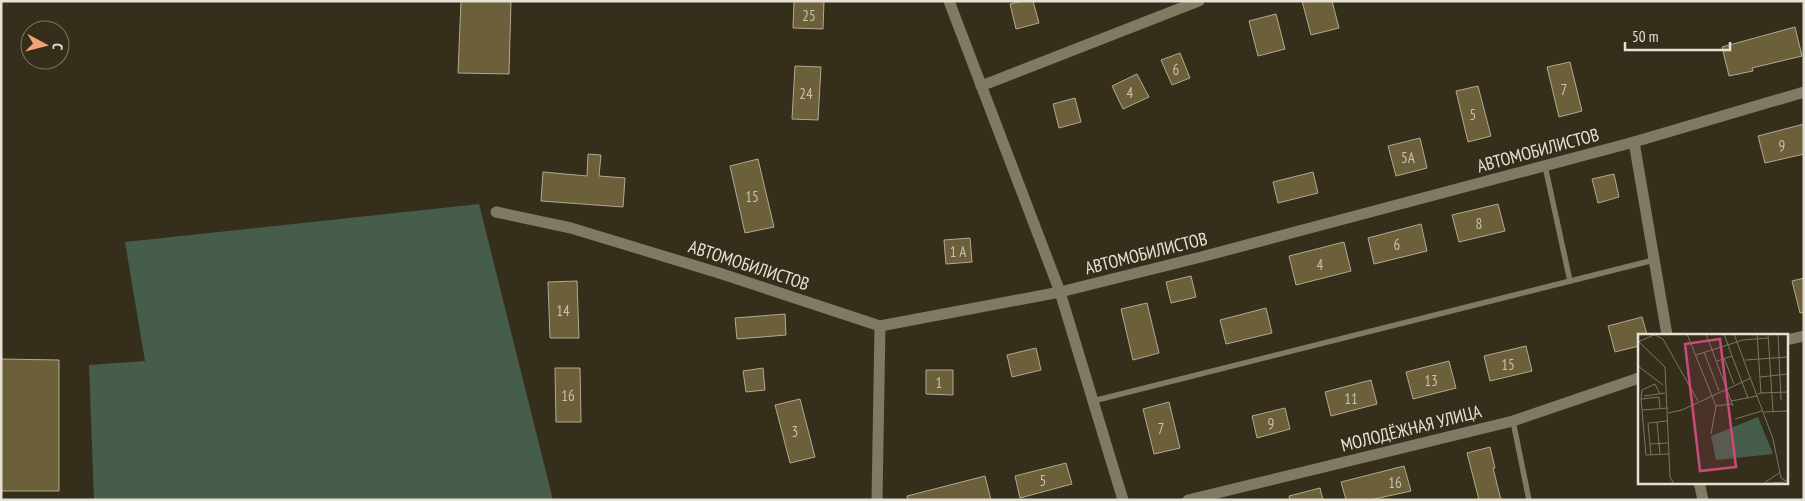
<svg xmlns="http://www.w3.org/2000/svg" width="1805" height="501" font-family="'PT Sans Narrow',sans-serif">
<rect width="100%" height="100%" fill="#352e1b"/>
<polygon fill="#465d4c" points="479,204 553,500 94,500 89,365 145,361 125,242"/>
<g fill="#6c603a" stroke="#b1a992">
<polygon points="461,1 511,1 509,74 458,73"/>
<polygon points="794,1 824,1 823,29 793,28"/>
<polygon points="1022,1 1033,1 1039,23 1016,29 1010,4"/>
<polygon points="1302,1 1332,1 1339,28 1311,35"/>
<polygon points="1276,14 1285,49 1258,56 1249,21"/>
<polygon points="1795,27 1802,56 1752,68 1753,71 1729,76 1722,47"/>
<polygon points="1180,53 1190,78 1172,85 1161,60"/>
<polygon points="1570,62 1582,111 1559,117 1547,67"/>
<polygon points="795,66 821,67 818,120 792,119"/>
<polygon points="1137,74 1149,97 1123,109 1112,86"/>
<polygon points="1478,86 1491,136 1468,142 1456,91"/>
<polygon points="1075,98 1081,122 1059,128 1053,104"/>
<polygon points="1804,124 1804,154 1765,163 1758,136"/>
<polygon points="1420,138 1427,168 1396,176 1388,146"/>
<polygon points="588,154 601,155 599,176 625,178 623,207 541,201 543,172 587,176"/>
<polygon points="758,159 774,227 745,233 730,166"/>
<polygon points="1313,172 1318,193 1278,203 1273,182"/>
<polygon points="1614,174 1619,197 1598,203 1592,179"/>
<polygon points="1498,204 1505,231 1459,242 1452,215"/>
<polygon points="1421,224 1427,251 1374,264 1368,238"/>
<polygon points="970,238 972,262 946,264 944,240"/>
<polygon points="1344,242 1351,271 1296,285 1289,256"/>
<polygon points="1191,276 1196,297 1171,303 1166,282"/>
<polygon points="1804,278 1804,312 1800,313 1792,281"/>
<polygon points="577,281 579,338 550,338 548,282"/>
<polygon points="1147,303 1159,353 1133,360 1121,309"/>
<polygon points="1266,308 1272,333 1226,344 1220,320"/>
<polygon points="785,314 786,335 737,339 735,318"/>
<polygon points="1642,317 1647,335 1639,335 1639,346 1615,352 1608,326"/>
<polygon points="1526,346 1532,371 1490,381 1484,356"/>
<polygon points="1036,348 1041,370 1012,377 1007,355"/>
<polygon points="1,359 59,360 59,491 1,491"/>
<polygon points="1449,361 1456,388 1413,399 1406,372"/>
<polygon points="555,368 580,368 581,422 556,422"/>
<polygon points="763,368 765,390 746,392 743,371"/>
<polygon points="926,370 953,370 953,395 926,394"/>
<polygon points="1371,380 1377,404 1331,416 1325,392"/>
<polygon points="800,399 815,457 790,463 775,405"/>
<polygon points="1169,402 1180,448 1154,454 1143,409"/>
<polygon points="1285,408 1290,429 1257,438 1252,416"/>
<polygon points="1490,447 1495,468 1493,468 1501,500 1479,500 1467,453"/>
<polygon points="1066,463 1072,484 1020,498 1015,476"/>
<polygon points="1404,466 1411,491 1370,500 1346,500 1341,482"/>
<polygon points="985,476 991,500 908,500 907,496"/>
<polygon points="1320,488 1323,500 1290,500 1289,496"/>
</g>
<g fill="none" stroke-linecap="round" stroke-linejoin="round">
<g stroke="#807963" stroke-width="5.5">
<polyline points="1545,166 1570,281"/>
<polyline points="1093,401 1654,260"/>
<polyline points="1513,421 1529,500"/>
</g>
<g stroke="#807963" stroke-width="11">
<polyline points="949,1 1060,292 1123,500"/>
<polyline points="981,86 1199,1"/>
<polyline points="1634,142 1667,335"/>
<polyline points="496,212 571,228 719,273 880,326 1060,292 1201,257 1634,142 1804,92"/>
<polyline points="1786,340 1804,336"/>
<polyline points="1699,482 1703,500"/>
<polyline points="877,500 880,326"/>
<polyline points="1188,500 1513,421 1639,378"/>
</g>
</g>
<g text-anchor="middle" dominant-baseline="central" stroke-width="4.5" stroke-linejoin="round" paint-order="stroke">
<g font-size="15" fill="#c7c1ae">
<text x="809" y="15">25</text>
<text x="1176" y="69">6</text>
<text x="1564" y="89">7</text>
<text x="1130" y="92">4</text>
<text x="806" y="93">24</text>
<text x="1473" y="114">5</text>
<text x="1782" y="145">9</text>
<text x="1408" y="157">5А</text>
<text x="752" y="196">15</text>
<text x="1479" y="223">8</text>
<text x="1397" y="244">6</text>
<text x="958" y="251">1 А</text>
<text x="1320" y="264">4</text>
<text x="563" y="310">14</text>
<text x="1508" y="364">15</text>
<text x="1431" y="380">13</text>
<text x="939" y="382">1</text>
<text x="568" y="395">16</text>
<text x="1351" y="398">11</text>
<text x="1271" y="423">9</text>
<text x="1161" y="428">7</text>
<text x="795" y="431">3</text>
<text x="1043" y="480">5</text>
<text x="1395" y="482">16</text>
</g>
<g font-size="18" fill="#e5e1d5" stroke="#352e1b">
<text transform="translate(1538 150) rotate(-15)">АВТОМОБИЛИСТОВ</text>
<text transform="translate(1146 253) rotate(-14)">АВТОМОБИЛИСТОВ</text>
<text transform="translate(749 265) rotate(18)">АВТОМОБИЛИСТОВ</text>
<text transform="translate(1411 428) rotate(-14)">МОЛОДЁЖНАЯ УЛИЦА</text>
</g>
</g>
<g transform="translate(1638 334)">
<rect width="150" height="150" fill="#352e1b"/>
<path d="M120,83l15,37 -57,6 -5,-24z" fill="#465d4c"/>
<path fill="none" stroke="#7b7665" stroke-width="1" d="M15,0l10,5 35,62M49,0l29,72 -5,28M68,0l27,72M86,0l8,22M96,0l39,105 8,39 7,4M119,0l4,59 -3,1M130,0l5,78M140,0l3,66M0,7l27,26 5,110 4,7M0,8l18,-8M66,18l15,39M58,21l47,-15 25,-2M86,24l10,26M107,26l43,-3M79,27l15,-5 16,42M0,32l25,19M122,43l28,-3M123,59l27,-1M6,62l21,-3M3,65l1,-9 13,-6 5,10M93,67l26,-5M78,72l16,-2M22,74l-1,-11 -18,2 5,56 23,-1M4,76l26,-2M126,78l24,-1M30,79l14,-3 69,-32M97,85l27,-8M19,88l3,32M10,89l3,32M11,89l18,-2M12,110l18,-1M126,149l15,-10M122,150l25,-2"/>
<path fill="#cb4a7a" fill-opacity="0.15" stroke="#cb4a7a" stroke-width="2.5" d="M82,5l16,128 -36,4 -15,-127z"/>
<rect width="150" height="150" fill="none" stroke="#e5e1d5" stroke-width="2.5"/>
</g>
<rect width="1805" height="501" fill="none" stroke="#e5e1d5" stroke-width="5"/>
<g transform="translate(45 45) rotate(97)"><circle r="24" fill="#352e1b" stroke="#7b7665"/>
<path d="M0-4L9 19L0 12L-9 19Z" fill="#efa377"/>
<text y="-8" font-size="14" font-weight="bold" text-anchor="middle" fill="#e5e1d5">С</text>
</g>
<path d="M1625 42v8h105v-8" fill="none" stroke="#e5e1d5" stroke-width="2.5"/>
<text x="1632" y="42" font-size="15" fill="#e5e1d5" stroke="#352e1b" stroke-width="4" paint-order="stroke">50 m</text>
</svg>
